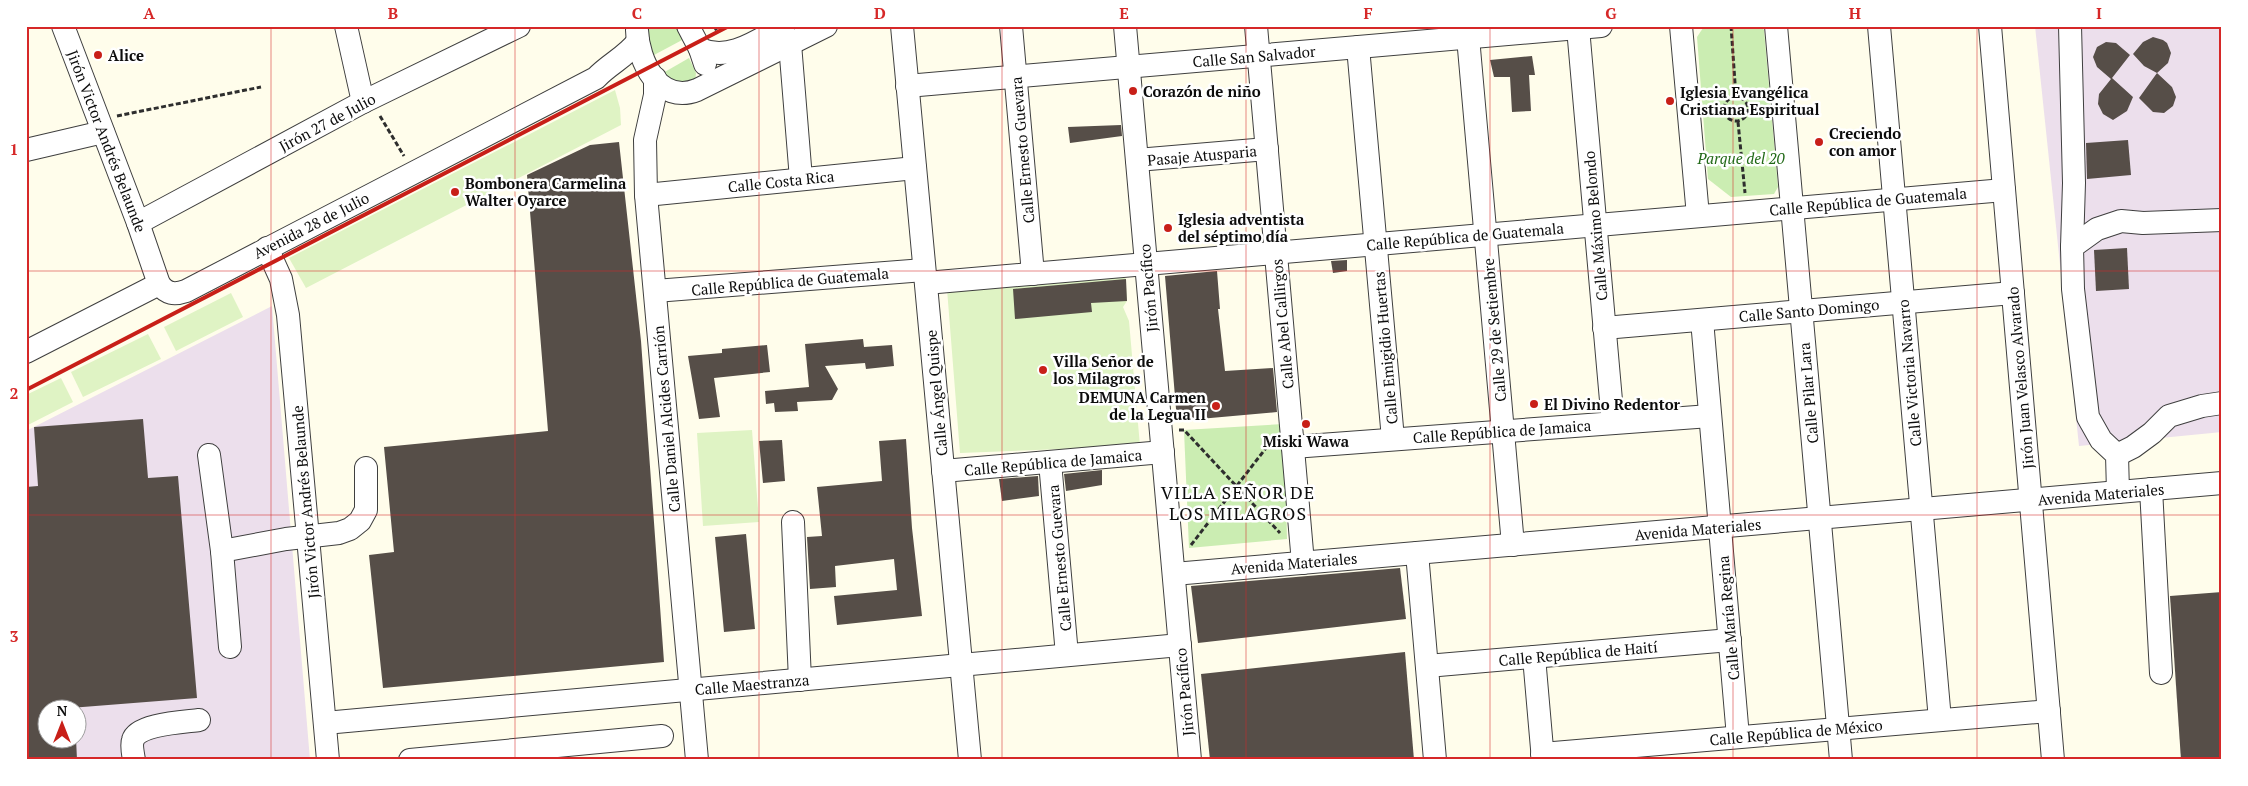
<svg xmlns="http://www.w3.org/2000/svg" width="2248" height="786" font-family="'PT Serif',serif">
<rect width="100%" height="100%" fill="#fffdeb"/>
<g fill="#ecdfec" fill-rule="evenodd">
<polygon points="2035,26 2222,26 2222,432 2079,446"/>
<path d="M272,306l38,454h-284v-329zM48,708h30v30h-30z"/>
</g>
<g fill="#cbedb2">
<polygon points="645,26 678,26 684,39 654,55 650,49"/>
<polygon points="1726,26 1760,26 1764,30 1778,187 1774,194 1731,197 1708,179 1697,37 1703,28"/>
<polygon points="689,58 696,73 695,83 679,91 663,73"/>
<polygon points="1284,424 1287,539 1189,548 1184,430"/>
</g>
<g fill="#dff3c4">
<polygon points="615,90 620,108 621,125 306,288 289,258"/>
<polygon points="1125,273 1127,301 1123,307 1129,321 1140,446 960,453 947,289"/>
<polygon points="231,293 243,317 176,351 164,327"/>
<polygon points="148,334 161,359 83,397 71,372"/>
<polygon points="61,378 73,402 26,426 26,395"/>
<polygon points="752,430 759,522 703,526 697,433"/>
</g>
<g fill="#564e48">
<polygon points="2153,37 2163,40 2167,43 2171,53 2168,63 2157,73 2172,87 2176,97 2173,106 2164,113 2153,112 2139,98 2157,73 2144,66 2133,54 2143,42"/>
<polygon points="2106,42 2116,43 2130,55 2112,78 2133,97 2127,111 2113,120 2103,114 2098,104 2099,94 2111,79 2097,67 2093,57 2097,47"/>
<polygon points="1532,56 1535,75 1529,75 1531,111 1512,112 1510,77 1494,77 1490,60"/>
<polygon points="1121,125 1122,136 1070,143 1068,127"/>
<polygon points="2128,140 2131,175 2087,179 2086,143"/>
<polygon points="619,142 641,341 664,662 383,688 369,555 394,552 384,447 548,431 527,175 590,145"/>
<polygon points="2127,248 2129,289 2096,291 2094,250"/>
<polygon points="1347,260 1347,271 1333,273 1331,261"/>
<polygon points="1217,271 1220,309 1218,309 1225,371 1273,368 1277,412 1177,421 1165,276"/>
<polygon points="1126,279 1127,301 1091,303 1092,312 1015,319 1013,289"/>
<polygon points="863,339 864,347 892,345 894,366 866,369 865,363 825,366 838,389 832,400 797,402 798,411 775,412 774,403 766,404 765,391 809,387 805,344"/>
<polygon points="767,345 770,372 714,378 720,417 699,419 688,356 722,353 722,349"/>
<polygon points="143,419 148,478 178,476 197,698 70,708 48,708 48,738 76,738 77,760 26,760 26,487 38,486 34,427"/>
<polygon points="906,439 912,528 922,616 837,625 834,596 897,590 894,559 835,566 836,587 810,589 807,537 822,536 817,487 882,481 879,441"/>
<polygon points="782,440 785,481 763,483 759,441"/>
<polygon points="1102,470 1102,485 1066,491 1064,474"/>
<polygon points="1038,476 1039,496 1002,501 999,479"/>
<polygon points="746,534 755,629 724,632 715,537"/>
<polygon points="1400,568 1406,619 1198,643 1191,586"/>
<polygon points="2222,592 2222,760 2181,760 2170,596"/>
<polygon points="1405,652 1414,760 1210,760 1201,674"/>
</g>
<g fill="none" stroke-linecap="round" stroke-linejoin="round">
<g stroke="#3f3f3f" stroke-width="24">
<g id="minor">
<path d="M63,26l75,197 21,61c8,10 15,11 27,7l410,-213c13,-14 30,-21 42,-37"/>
<polyline points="346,26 363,102"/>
<polyline points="688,26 700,49 705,64"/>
<polyline points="902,26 970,760"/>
<polyline points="1011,26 1033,274"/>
<polyline points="1125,26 1190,760"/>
<polyline points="1256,26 1303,563"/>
<polyline points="1467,26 1513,545"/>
<polyline points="1681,26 1698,216"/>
<polyline points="1776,26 1841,760"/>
<polyline points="1879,26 1940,720"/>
<polyline points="1990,26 2053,760"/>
<polyline points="2070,26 2074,183 2072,247"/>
<polyline points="1578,28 1613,423"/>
<path d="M637,30c1,31 22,75 60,60l129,-64"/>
<polyline points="790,44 801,179"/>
<polyline points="1358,47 1393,439"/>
<path d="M700,49c30,13 58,-9 84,-23"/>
<polyline points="655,78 655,95 645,140 646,195 697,760"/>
<polyline points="907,86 1601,26"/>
<polyline points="26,150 103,132"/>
<polyline points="1137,160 1267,149"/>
<polyline points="646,195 915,168"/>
<polyline points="138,223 363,102 519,26"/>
<polyline points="267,248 281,279 288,315 328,760"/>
<polyline points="926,283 2004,190"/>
<polyline points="655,291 924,270"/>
<polyline points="1702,320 1738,737"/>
<polyline points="1604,328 2013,293"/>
<polyline points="26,352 159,284"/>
<polyline points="1293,447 1710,416"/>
<polyline points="209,455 222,551"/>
<polyline points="2117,455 2133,447 2152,433 2169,416 2202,406 2222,403"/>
<polyline points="1050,462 1067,655"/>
<polyline points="943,471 1163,452"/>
<polyline points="2151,489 2161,673"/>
<polyline points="2118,492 2117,455 2101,440 2088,417 2073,289 2072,247 2097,229 2121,221 2143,223 2222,220"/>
<polyline points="793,522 800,680"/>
<polyline points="1417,553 1435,760"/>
<polyline points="1174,574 2222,483"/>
<polyline points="230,647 222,551 286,539 339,533 350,529 360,521 366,510 366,468"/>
<polyline points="1534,657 1543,760"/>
<polyline points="1427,666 1730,640"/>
<polyline points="325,723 1180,645"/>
<polyline points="1542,754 2049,711"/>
<path d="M134,760c-1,-6 -3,-15 -1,-20 4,-16 52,-18 66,-20"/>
<polyline points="410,760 662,736"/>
</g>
</g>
<g stroke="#2e2e2e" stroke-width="3" stroke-dasharray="5 2.5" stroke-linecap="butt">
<polyline points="714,26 718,33"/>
<polyline points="1731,26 1736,97"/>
<circle cx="1736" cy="109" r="12"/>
<polyline points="1749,108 1763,107"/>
<polyline points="1707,112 1724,110"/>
<polyline points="117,116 261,87"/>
<polyline points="380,116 404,156"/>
<polyline points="1738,122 1745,193"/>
<polyline points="1179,430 1184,430 1280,533"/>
<polyline points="1191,545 1273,439"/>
</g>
<use href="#minor" stroke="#fff" stroke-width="22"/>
<polyline stroke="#c81f18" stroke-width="4" points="26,390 729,26"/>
</g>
<path fill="none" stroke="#d62828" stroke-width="1" stroke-opacity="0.55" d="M271,26v734M515,26v734M759,26v734M1002,26v734M1246,26v734M1490,26v734M1733,26v734M1977,26v734M26,271h2196M26,515h2196"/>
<g fill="#c81f18" stroke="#fff" stroke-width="2">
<circle cx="98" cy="55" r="5"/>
<circle cx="1133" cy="91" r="5"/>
<circle cx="1670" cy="101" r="5"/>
<circle cx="1819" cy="142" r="5"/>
<circle cx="455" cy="192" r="5"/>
<circle cx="1168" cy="228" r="5"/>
<circle cx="1043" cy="370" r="5"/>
<circle cx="1534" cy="404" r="5"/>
<circle cx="1216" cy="406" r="5"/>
<circle cx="1306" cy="424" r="5"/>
</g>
<g text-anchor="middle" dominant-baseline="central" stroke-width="5" stroke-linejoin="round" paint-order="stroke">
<g font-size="15" font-weight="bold" fill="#0c0c0c" stroke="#fff" text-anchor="start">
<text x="108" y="55">Alice</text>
<text x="1143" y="91">Corazón de niño</text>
<text x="1680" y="92">Iglesia Evangélica<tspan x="1680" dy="17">Cristiana Espiritual</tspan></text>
<text x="1829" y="133">Creciendo<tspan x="1829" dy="17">con amor</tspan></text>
<text x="465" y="183">Bombonera Carmelina<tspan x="465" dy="17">Walter Oyarce</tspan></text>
<text x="1178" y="219">Iglesia adventista<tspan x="1178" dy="17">del séptimo día</tspan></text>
<text x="1053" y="361">Villa Señor de<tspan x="1053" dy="17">los Milagros</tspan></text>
<text x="1206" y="397" text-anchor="end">DEMUNA Carmen<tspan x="1206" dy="17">de la Legua II</tspan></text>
<text x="1544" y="404">El Divino Redentor</text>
<text x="1306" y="441" text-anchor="middle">Miski Wawa</text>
</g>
<g font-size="15" fill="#0c0c0c" stroke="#fff">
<text transform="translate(1254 56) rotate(-5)">Calle San Salvador</text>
<text transform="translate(327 122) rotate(-28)">Jirón 27 de Julio</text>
<text transform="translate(107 141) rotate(69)">Jirón Victor Andrés Belaunde</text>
<text transform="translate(1022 150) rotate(-95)">Calle Ernesto Guevara</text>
<text transform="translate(1202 155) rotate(-5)">Pasaje Atusparia</text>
<text transform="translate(781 181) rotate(-6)">Calle Costa Rica</text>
<text transform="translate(1868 201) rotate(-5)">Calle República de Guatemala</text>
<text transform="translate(311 225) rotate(-27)">Avenida 28 de Julio</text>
<text transform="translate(1595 226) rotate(-95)">Calle Máximo Belondo</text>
<text transform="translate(1465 236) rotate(-5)">Calle República de Guatemala</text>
<text transform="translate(790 281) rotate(-5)">Calle República de Guatemala</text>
<text transform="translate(1148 288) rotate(-95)">Jirón Pacífico</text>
<text transform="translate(1809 310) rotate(-5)">Calle Santo Domingo</text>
<text transform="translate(1282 324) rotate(-95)">Calle Abel Callirgos</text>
<text transform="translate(1494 330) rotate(-95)">Calle 29 de Setiembre</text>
<text transform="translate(1385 348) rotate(-95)">Calle Emigidio Huertas</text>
<text transform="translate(1909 373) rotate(-95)">Calle Victoria Navarro</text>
<text transform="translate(2020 378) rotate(-95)">Jirón Juan Velasco Alvarado</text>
<text transform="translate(936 393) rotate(-95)">Calle Ángel Quispe</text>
<text transform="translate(1808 393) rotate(-95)">Calle Pilar Lara</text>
<text transform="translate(666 419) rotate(-95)">Calle Daniel Alcides Carrión</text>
<text transform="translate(1502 431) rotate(-4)">Calle República de Jamaica</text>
<text transform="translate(1053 462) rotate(-5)">Calle República de Jamaica</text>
<text transform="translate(2101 494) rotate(-5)">Avenida Materiales</text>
<text transform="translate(305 502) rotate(-95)">Jirón Victor Andrés Belaunde</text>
<text transform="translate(1698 529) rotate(-5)">Avenida Materiales</text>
<text transform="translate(1059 558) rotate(-95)">Calle Ernesto Guevara</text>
<text transform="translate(1294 563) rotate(-5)">Avenida Materiales</text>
<text transform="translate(1728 618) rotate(-95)">Calle María Regina</text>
<text transform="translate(1578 653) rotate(-5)">Calle República de Haití</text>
<text transform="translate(752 684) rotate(-5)">Calle Maestranza</text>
<text transform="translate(1184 692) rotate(-95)">Jirón Pacífico</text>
<text transform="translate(1796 732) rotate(-5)">Calle República de México</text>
</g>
<g font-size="15" font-style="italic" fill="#216917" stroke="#fff">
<text x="1741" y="158">Parque del 20</text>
</g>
<g font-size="18" letter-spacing="1" fill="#0c0c0c" stroke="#fff">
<text x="1238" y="492">VILLA SEÑOR DE<tspan x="1238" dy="21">LOS MILAGROS</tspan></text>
</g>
</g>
<rect width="2248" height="786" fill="none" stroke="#ffffff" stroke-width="55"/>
<g transform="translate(62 724)"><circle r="24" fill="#ffffff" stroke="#9e9e9e"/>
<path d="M0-4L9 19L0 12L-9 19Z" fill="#c81f18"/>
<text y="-8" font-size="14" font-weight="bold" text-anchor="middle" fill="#0c0c0c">N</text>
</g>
<rect x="28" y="28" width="2192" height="730" fill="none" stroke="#d62828" stroke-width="2"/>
<g font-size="16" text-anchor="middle" font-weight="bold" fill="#d62828">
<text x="149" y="19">A</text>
<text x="393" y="19">B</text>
<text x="637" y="19">C</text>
<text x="880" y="19">D</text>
<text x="1124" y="19">E</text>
<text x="1368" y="19">F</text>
<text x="1611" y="19">G</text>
<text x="1855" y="19">H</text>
<text x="2099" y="19">I</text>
<text x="14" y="155">1</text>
<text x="14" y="399">2</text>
<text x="14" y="642">3</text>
</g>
</svg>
